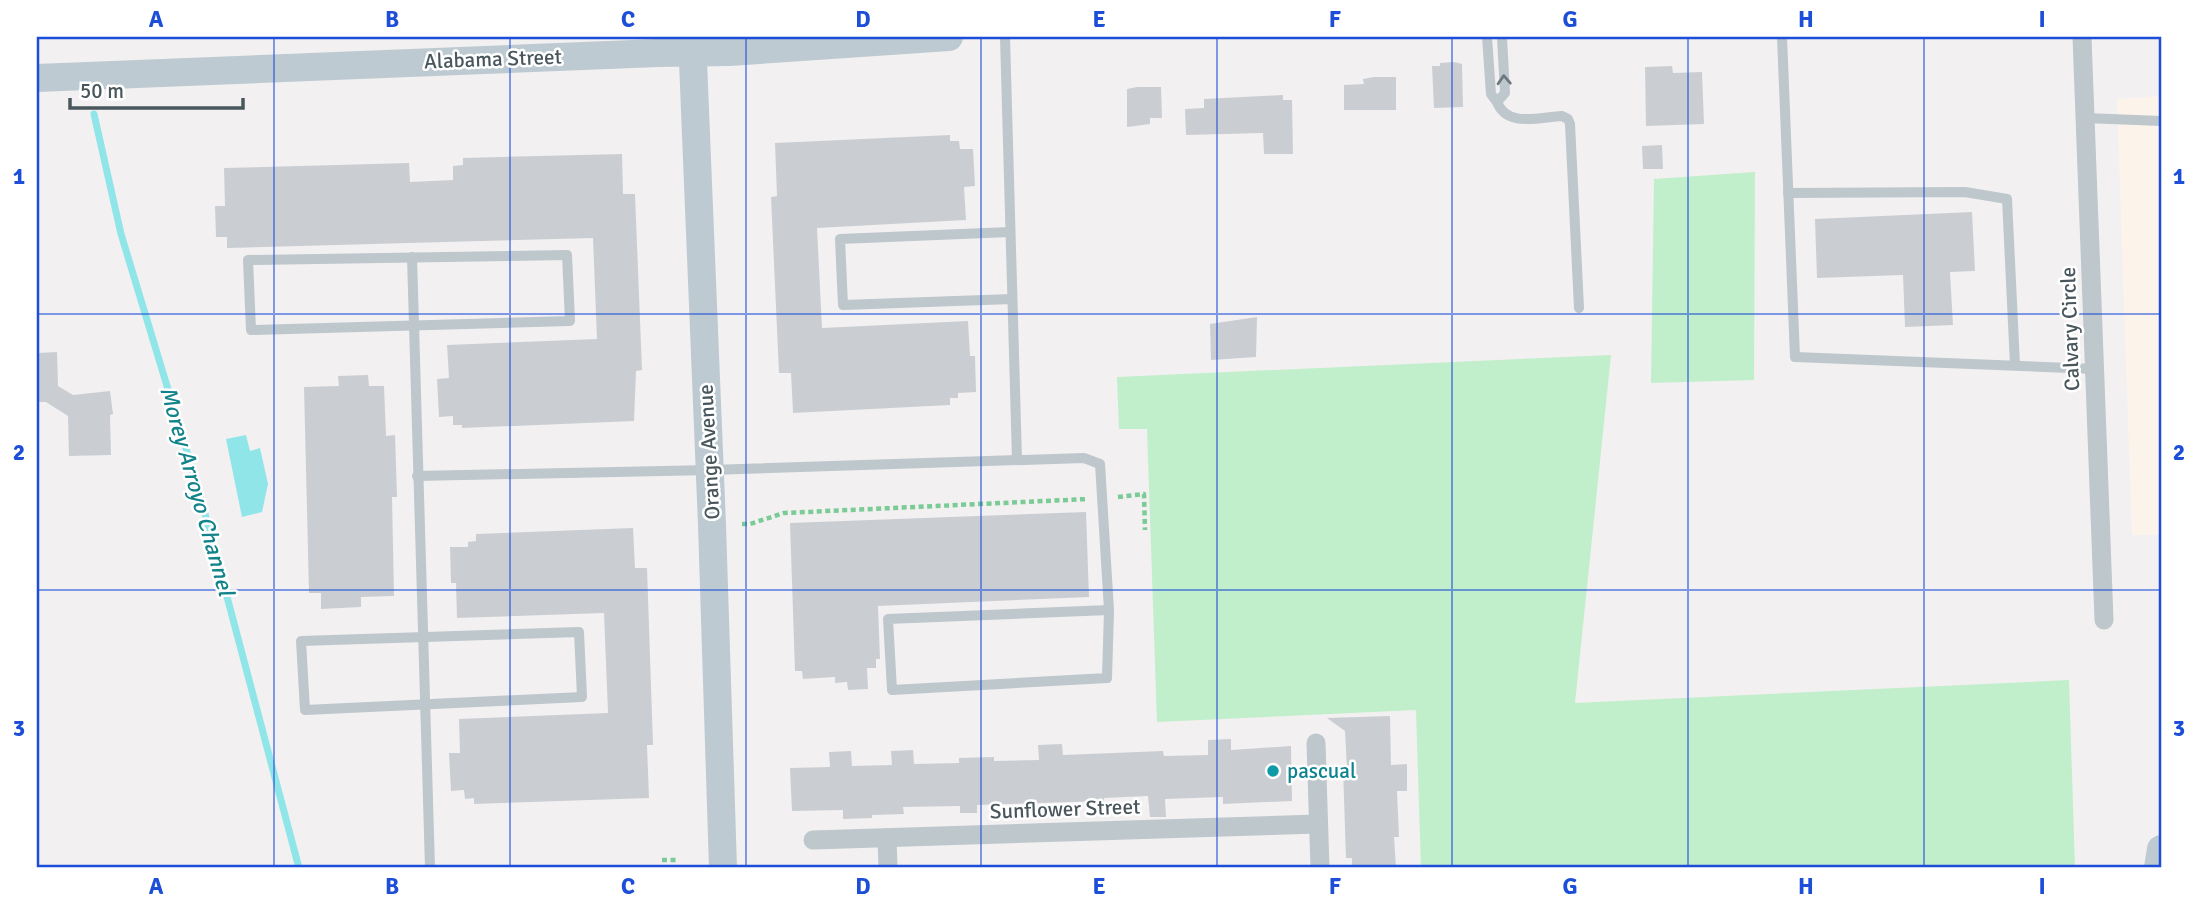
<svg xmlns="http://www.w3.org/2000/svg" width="2198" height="905" font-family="Signika,sans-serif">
<rect width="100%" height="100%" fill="#f3f0f1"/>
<polygon fill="#fcf4eb" points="2161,96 2161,535 2132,535 2117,99"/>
<g fill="#c1eecb">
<polygon points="1755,172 1754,380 1651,383 1654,179"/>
<polygon points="1611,355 1575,703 2069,680 2075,868 1421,868 1416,710 1157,722 1147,429 1119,429 1117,377"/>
</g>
<polygon fill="#90e5e9" points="246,435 250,451 260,448 268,484 262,512 242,517 226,439"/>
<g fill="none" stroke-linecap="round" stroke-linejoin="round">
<polyline stroke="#90e5e9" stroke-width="7" points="94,114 121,234 200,495 299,868"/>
</g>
<g fill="#caced2">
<polygon points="1454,62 1462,64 1463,107 1434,108 1432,66 1440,66 1440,63"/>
<polygon points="1672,66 1673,73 1702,72 1704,124 1646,126 1645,67"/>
<polygon points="1374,77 1396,77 1396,110 1344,110 1344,85 1364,84 1363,79"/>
<polygon points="1137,87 1161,87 1162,118 1150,118 1150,124 1127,127 1127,89"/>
<polygon points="1283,95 1283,100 1292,100 1293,154 1264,154 1263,133 1186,135 1185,109 1204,108 1204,99"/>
<polygon points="950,135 950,141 959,141 960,149 973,149 975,186 964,187 966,220 817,228 822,328 968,321 970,356 975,356 976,392 958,393 958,398 950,398 950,405 793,413 791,373 779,373 771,197 777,196 775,143"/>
<polygon points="1662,145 1663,169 1643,169 1642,146"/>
<polygon points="622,154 623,194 635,194 642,370 636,371 634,421 462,428 462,425 453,425 453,416 439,417 437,379 449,378 447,345 597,339 593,238 227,248 227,237 216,237 215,206 225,206 224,168 409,163 410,182 453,180 453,166 463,165 463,158"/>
<polygon points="1972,212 1975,271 1950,272 1953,325 1905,327 1903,275 1817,278 1815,219"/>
<polygon points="1257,317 1256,357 1211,360 1210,324"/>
<polygon points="57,352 58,386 73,395 110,391 113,414 110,415 111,455 69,456 68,416 46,402 37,402 37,353"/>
<polygon points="368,375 369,386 384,386 386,436 395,435 397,497 392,497 394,596 361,597 361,607 321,609 321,593 309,593 304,387 339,386 338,376"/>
<polygon points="1086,512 1089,597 878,606 880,659 876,659 876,668 867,668 868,689 848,690 847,682 835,683 835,677 803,679 802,671 795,671 790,523"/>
<polygon points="633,528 635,568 647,568 653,745 647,745 649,798 474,804 474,798 465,799 464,790 451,791 449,753 460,753 459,719 608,713 604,613 457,618 456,583 451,583 450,547 468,547 468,542 476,541 476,534"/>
<polygon points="1390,716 1391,765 1407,764 1407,791 1397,791 1399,837 1394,837 1396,868 1352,868 1352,858 1346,858 1343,769 1347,769 1345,731 1327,718"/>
<polygon points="1231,739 1231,750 1291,746 1292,801 1223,804 1223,797 1165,799 1166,817 1150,817 1148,796 1104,798 1104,801 977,805 977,813 960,813 960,806 903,807 904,814 872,815 872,818 843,819 843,810 792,811 790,768 830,767 829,752 851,751 852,766 892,765 891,751 913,750 914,764 959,763 959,758 994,757 994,761 1039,760 1038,745 1062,744 1063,755 1163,751 1164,756 1208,755 1208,740"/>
</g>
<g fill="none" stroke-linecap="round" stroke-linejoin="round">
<g stroke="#7acb96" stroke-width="4.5" stroke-dasharray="5 3.5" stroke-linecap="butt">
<polyline points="1118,497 1144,494 1145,530"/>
<polyline points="742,524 750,524 784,513 1088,499"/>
<polyline points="662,860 677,860"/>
</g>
<g stroke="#bdc7cc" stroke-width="10">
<polyline points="1005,37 1017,460"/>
<polyline points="1487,37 1491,94 1497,102 1505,93 1502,37"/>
<polyline points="1782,37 1795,357 2094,369"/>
<path d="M1497,102c10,26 42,15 65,14l6,3 2,5 9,184"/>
<polyline points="2085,118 2161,121"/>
<polyline points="1788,193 1965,192 2007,199 2015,365"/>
<polyline points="1010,232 840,239 843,305 1012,299"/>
<polygon points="567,255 570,321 251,330 248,260"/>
<polyline points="412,257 430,868"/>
<polyline points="417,476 710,470 1084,458 1100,464 1109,610 1107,678 892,690 888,619 1109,610"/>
<polygon points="579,632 582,697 305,710 301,641"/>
</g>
<g stroke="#bdc7cc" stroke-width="19">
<polyline points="2082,37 2104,620"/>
<polyline points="1316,743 1320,868"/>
<polyline points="887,838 888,868"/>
<polyline points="813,840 1318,824"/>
</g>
<g stroke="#bdcad1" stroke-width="28">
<polyline points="692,37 712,525 723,868"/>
<polyline points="37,78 658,53 729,52 949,37"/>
<polyline points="2158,868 2161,849"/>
</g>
</g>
<defs><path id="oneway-chevron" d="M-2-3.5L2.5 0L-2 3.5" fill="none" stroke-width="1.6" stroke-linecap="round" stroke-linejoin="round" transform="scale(1.75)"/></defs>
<use stroke="#6c797e" href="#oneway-chevron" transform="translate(1504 80) rotate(-93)"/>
<path fill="none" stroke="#1d4ed8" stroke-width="2" stroke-opacity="0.55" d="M274,37v831M510,37v831M746,37v831M981,37v831M1217,37v831M1452,37v831M1688,37v831M1924,37v831M37,314h2124M37,590h2124"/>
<circle fill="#0f9aa8" stroke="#fff" stroke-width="2.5" cx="1273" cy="771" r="7"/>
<g text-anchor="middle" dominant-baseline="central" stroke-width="5" stroke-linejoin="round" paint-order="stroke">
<g font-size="21" fill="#49575d" stroke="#fff">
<text transform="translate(493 59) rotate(-2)">Alabama Street</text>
<text transform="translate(2070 329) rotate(-92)">Calvary Circle</text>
<text transform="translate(709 452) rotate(-93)">Orange Avenue</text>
<text transform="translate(1065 809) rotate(-2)">Sunflower Street</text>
</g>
<g font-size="21" fill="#0d838f" stroke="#fff" text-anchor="start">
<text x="1287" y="771">pascual</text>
</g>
<g font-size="23" font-style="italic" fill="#128389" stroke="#fff">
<text transform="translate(197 491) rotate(74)">Morey Arroyo Channel</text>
</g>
</g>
<rect width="2198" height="905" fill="none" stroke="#ffffff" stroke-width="77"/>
<path d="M70 98v10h173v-10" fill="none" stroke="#49575d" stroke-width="3.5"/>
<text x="80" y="98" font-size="21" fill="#49575d" stroke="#ffffff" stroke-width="5" paint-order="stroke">50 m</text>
<rect x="38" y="38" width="2122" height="828" fill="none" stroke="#1d4ed8" stroke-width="2.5"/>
<g font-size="23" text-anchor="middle" font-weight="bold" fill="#1d4ed8">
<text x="156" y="27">A</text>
<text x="392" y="27">B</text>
<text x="628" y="27">C</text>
<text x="863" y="27">D</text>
<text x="1099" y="27">E</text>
<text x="1335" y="27">F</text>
<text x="1570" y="27">G</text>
<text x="1806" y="27">H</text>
<text x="2042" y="27">I</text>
<text x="19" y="184">1</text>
<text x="2179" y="184">1</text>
<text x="19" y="460">2</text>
<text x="2179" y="460">2</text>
<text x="19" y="736">3</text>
<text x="2179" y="736">3</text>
<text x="156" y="894">A</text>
<text x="392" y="894">B</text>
<text x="628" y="894">C</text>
<text x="863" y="894">D</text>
<text x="1099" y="894">E</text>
<text x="1335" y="894">F</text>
<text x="1570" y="894">G</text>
<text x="1806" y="894">H</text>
<text x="2042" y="894">I</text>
</g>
</svg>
